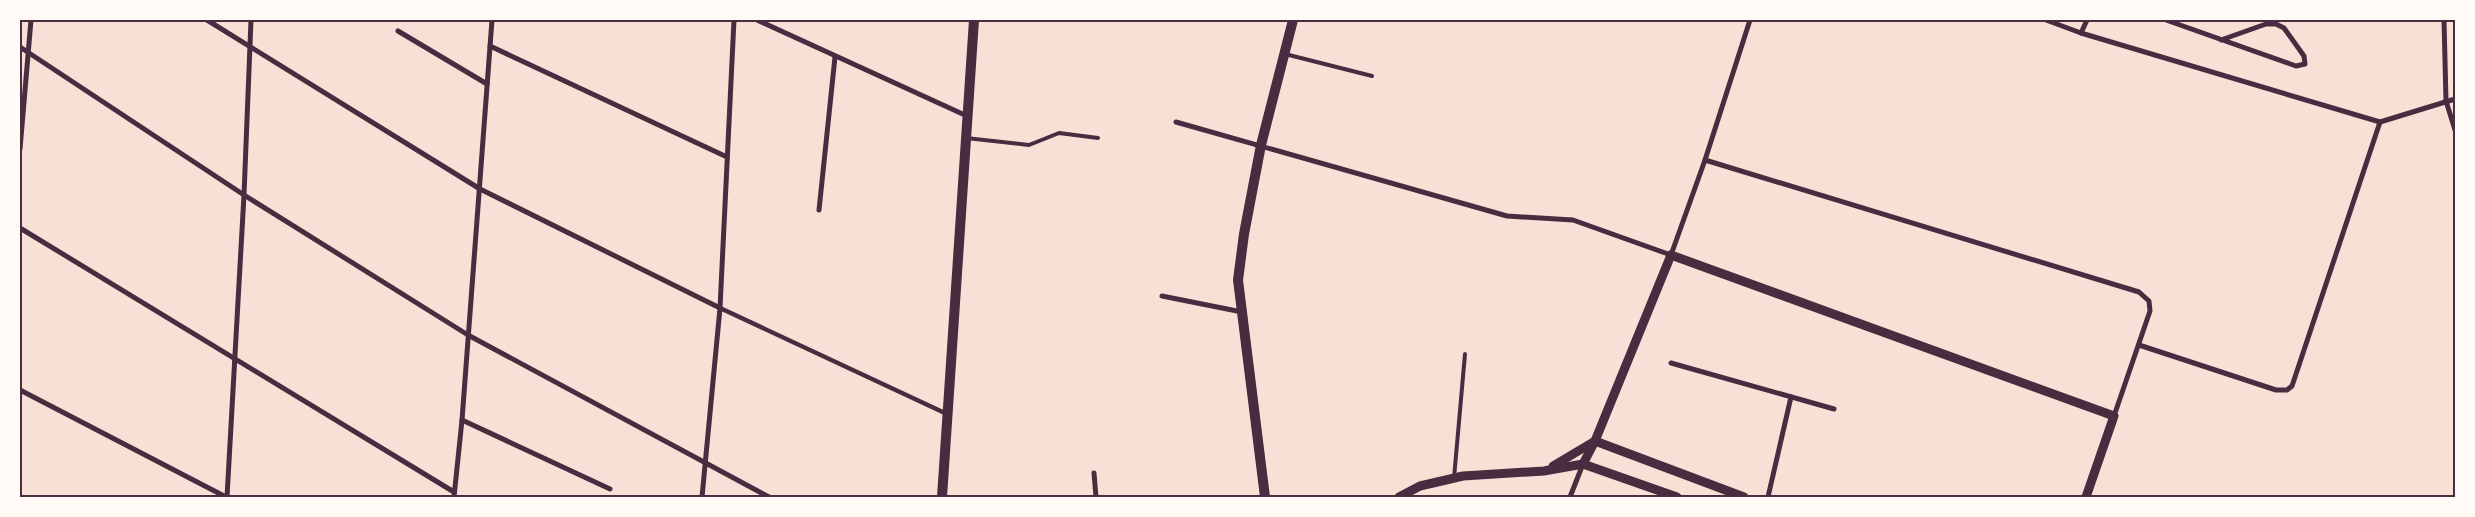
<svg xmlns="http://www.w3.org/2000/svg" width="2475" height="517" font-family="'Open Sans',sans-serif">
<rect width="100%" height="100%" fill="#f7e1d7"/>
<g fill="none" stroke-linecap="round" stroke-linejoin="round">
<g stroke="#4a2c40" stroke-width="4">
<polyline points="1285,54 1372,76"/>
<polyline points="966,138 1029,145 1059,133 1098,138"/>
<polyline points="1454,478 1465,354"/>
</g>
<polyline stroke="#4a2c40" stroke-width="4.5" points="720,308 947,414"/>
<g stroke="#4a2c40" stroke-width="5">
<polyline points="207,20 480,189 720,308"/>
<polyline points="757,20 967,116"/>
<polyline points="2046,20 2081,33 2380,122 2455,99"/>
<polyline points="2166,20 2296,66 2305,64 2304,56 2284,28 2276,24 2266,24 2221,40"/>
<polyline points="2444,20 2446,101 2455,130"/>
<polyline points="398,31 487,84"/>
<polyline points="2081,33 2087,20"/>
<polyline points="490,46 727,157"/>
<polyline points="20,47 244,195 468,335 769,497"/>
<polyline points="1176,122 1507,216 1573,220 1671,255 1705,160 1750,20"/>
<polyline points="20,149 31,20"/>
<polyline points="1705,160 2139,292 2149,301 2150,311 2114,416"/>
<polyline points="819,210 835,57"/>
<polyline points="20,228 454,492"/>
<polyline points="1162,296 1242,312"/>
<polyline points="2139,345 2276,390 2287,390 2292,386 2380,122"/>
<polyline points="1671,363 1834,409"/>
<polyline points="20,390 226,497"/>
<polyline points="462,420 610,489"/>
<polyline points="1094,473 1096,497"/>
<polyline points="227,497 244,195 251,20"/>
<polyline points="454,497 462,420 492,20"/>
<polyline points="702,497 720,308 734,20"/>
<polyline points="1570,497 1583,464"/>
<polyline points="1768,497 1791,397"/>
</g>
<g stroke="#4a2c40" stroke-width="9">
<polyline points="1583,464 1595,441 1671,255 2114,416 2086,497"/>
<polyline points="1553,466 1595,441 1744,497"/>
<polyline points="1399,497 1420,486 1463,476 1544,471 1583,464 1677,497"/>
</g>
<g stroke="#4a2c40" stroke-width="10">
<polyline points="942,497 974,20"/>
<polyline points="1265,497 1238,280 1244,234 1261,145 1293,20"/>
</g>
</g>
<rect width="2475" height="517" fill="none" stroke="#fffaf5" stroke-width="42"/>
<rect x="21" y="21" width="2433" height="475" fill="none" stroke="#4a2c40" stroke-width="2"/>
</svg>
